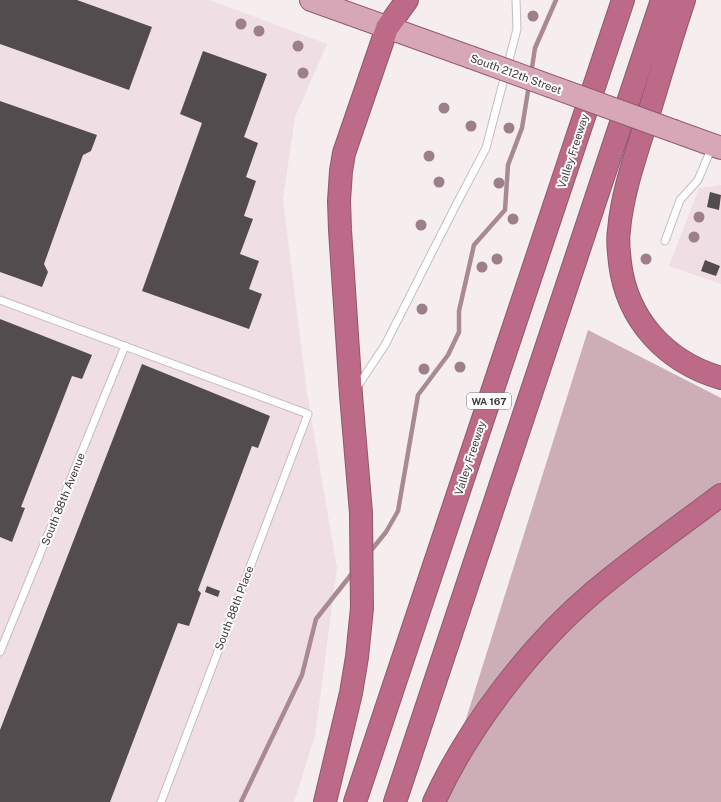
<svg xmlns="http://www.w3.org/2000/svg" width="721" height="802" font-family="'Public Sans',sans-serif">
<rect width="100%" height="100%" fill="#f6edef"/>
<g fill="#efdee3">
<polygon points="0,0 210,0 327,44 295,117 283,199 307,393 337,568 315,736 294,802 0,802"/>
<polygon points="721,185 721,284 669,266 699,188"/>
</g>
<polygon fill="#cdadb6" points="588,330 721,398 721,802 440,802"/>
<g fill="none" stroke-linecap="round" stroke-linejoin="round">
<g stroke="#a98a93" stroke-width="4.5">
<polyline points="531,74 535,48 556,0"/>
<polyline points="369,553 386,532 398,511 418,395 448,355 459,332 459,311 474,245 505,210 508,165 522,128 529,85"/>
<polyline points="241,802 302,675 316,619 354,571"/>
</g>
</g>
<g fill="#534c4e">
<polygon points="0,0 77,0 152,27 129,90 0,44"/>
<polygon points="203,51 267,74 244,137 258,143 246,177 256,181 244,216 253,219 240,254 259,261 249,289 262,294 249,329 142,291 202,123 180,114"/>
<polygon points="0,101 97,135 91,151 83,155 44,264 48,272 42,287 0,272"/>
<polygon points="710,192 721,195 719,210 707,207"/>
<polygon points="705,260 720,266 716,276 701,271"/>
<polygon points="0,319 92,355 82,379 72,376 21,507 25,508 12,542 0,537"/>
<polygon points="142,364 270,416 258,448 252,446 198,590 201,593 189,626 178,623 110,802 0,802 0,730"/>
<polygon points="207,586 220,591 218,597 205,592"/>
</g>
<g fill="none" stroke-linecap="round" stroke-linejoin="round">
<g stroke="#c5bcbf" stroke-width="9">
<g id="lane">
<polyline points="665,241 680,200 698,180 712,147"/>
<polyline points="0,300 308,414 161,802"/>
<polyline points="357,387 385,345 456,205 486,148 517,29 516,0"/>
<polyline points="0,652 125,346"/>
</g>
</g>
<g stroke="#90596c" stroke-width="24">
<g id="primary">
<polyline points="311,0 470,57"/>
<polyline points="674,131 721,148"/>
</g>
</g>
<g stroke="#90596c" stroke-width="24">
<g id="highway">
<path d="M684,0c-13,38 -24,77 -36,116 -11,35 -26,77 -29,114 -2,11 0,22 1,33 7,57 46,99 101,115"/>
<polyline points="325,802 351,693 357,657 362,608 361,513 351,395 340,230 339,201 341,171 344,153 387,28 407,0"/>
<polyline points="355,802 623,0"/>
<polyline points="395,802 662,0"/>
<path d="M434,802c34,-75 98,-158 161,-211 40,-34 84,-64 126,-96"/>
</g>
</g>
<use href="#lane" stroke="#fff" stroke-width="7"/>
<use href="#primary" stroke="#d7a6b7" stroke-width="22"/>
<use href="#highway" stroke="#bc6a87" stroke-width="22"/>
<g stroke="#90596c" stroke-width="24" stroke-linecap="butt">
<polyline id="primary-bridge" points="470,57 674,131"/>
</g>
<use href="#primary-bridge" stroke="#d7a6b7" stroke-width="22"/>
</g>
<g fill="#9c7f89">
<circle cx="533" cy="16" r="5.5"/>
<circle cx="241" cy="24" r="5.5"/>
<circle cx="259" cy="31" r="5.5"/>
<circle cx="298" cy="46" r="5.5"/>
<circle cx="303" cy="73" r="5.5"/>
<circle cx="444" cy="108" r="5.5"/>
<circle cx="471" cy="126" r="5.5"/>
<circle cx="509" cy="128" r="5.5"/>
<circle cx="429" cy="156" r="5.5"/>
<circle cx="439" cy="182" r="5.5"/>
<circle cx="499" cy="183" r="5.5"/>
<circle cx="699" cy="217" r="5.5"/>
<circle cx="513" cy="219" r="5.5"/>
<circle cx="421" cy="225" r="5.5"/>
<circle cx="694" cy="237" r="5.5"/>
<circle cx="497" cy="259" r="5.5"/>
<circle cx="646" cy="259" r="5.5"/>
<circle cx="482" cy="267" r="5.5"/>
<circle cx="422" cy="309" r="5.5"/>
<circle cx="460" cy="367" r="5.5"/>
<circle cx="424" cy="369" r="5.5"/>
</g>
<g text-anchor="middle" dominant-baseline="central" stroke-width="4" stroke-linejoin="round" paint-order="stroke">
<rect fill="#fefcfd" stroke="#787475" stroke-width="1" x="467" y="393" width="44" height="16" rx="3"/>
<g font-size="10" font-weight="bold" fill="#3e3a3b">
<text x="489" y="401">WA 167</text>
</g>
<g font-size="11" fill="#3e3a3b" stroke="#fefcfd">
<text transform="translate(516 74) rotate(20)">South 212th Street</text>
<text transform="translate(573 151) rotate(-72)">Valley Freeway</text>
<text transform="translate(470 458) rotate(-72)">Valley Freeway</text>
<text transform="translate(63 499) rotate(-68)">South 88th Avenue</text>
<text transform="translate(234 608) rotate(-69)">South 88th Place</text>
</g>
</g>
</svg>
